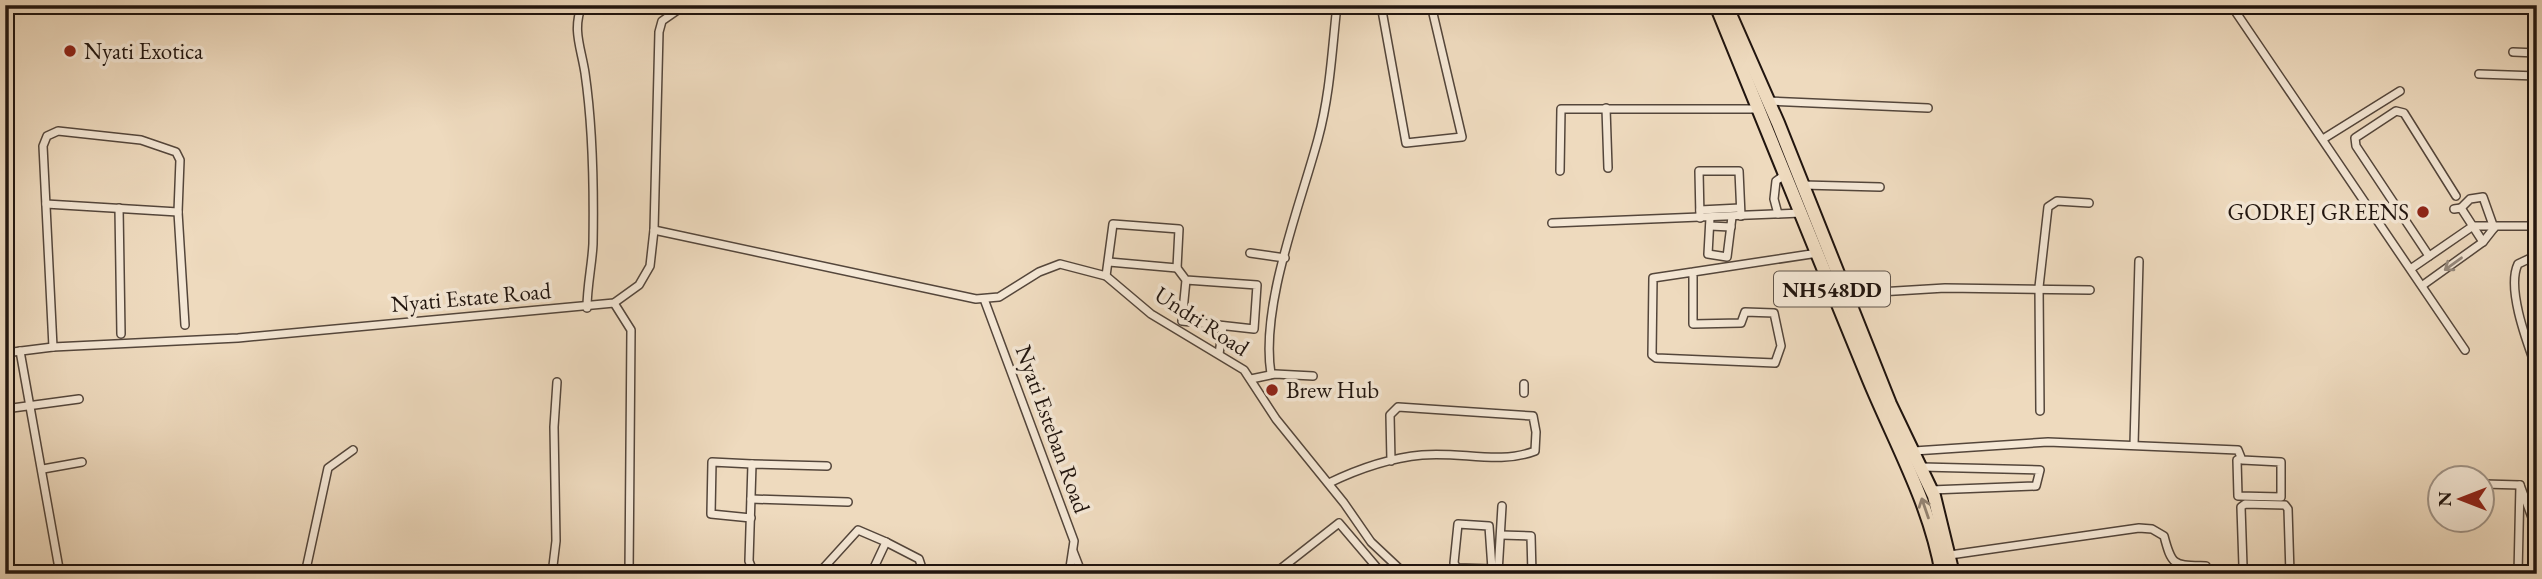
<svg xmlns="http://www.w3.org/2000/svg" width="2542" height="579" font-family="'EB Garamond',serif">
<rect width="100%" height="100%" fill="#eedabe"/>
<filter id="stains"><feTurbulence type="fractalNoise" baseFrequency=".00286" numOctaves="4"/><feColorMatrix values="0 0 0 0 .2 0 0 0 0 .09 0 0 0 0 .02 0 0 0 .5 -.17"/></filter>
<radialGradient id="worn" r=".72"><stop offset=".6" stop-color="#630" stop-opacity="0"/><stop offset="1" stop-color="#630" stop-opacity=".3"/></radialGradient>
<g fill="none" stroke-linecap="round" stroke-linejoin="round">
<g stroke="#54463b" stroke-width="10">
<g id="minor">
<path d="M582,5c-10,25 -1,42 3,68 8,55 9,114 8,171 -1,21 -6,42 -6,64"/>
<polyline points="1381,5 1406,143 1462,137 1431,5"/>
<polyline points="2231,5 2465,350"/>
<polyline points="1246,10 1246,5"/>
<polyline points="2513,52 2537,53"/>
<polyline points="2479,74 2537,76"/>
<polyline points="1768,101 1928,108"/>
<polyline points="1606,108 1608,168"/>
<polyline points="2323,139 2400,91"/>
<polyline points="1560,171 1561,109 1760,109"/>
<polyline points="1803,185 1880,187"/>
<polyline points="46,204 178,212"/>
<polyline points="119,208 121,334"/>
<polyline points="2461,208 2470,199 2483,197 2494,228"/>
<polyline points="2454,209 2461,208 2483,242"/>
<polyline points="1700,210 1740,208"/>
<polyline points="1778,214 1774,199 1776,181 1786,174"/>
<polyline points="1700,218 1699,171 1739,171 1741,216"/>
<polyline points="1710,218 1708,254 1727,257 1732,217"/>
<polyline points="1552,223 1801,213"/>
<polyline points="1710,226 1731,227"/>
<polyline points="654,230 976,299 999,297 1039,272 1060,264 1106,276 1151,314 1244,370 1276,419 1344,503 1371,542 1405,574"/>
<polyline points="1250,253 1285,258"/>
<path d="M2537,255l-19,9c-12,25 10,81 19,106"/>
<polyline points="2429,256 2356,146 2355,138 2396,111 2404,113 2456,196"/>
<polyline points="1109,262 1177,268"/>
<polyline points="2412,268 2473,226 2537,226"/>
<polyline points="1693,272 1653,278 1652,355 1656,358 1775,363 1781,346 1774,313 1745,312 1741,323 1693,324 1693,272 1818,253"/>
<polyline points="1106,276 1113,224 1179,229 1177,268 1186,280 1182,321 1254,329 1257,285 1186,280"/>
<polyline points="2423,285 2483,242 2494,228"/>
<polyline points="1846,294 1945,288 2090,290"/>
<polyline points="984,299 1074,541 1069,574"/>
<polyline points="614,303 631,330 629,574"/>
<polyline points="53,347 43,146 47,136 58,131 141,140 176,152 180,160 178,212 185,325"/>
<polyline points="20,351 60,574"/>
<polyline points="5,353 53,347 238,338 614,303 639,285 650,266 654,230 659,32 662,21 685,5"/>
<polyline points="1219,354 1223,326"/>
<path d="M1271,374c-11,-68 29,-168 47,-235 12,-44 14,-89 19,-134"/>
<polyline points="1251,379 1275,374 1313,376"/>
<polyline points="1524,393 1524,384"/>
<polyline points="5,409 79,399"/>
<polyline points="2040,411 2039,287 2048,207 2057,201 2089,203"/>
<polyline points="2134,445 2139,261"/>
<polyline points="1914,451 2048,442 2238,450 2242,460 2281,462 2281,497 2238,496 2237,460 2241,458"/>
<polyline points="1922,467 2040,470 2036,486 1931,490"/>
<polyline points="43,469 82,462"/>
<path d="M1329,483c29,-14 60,-25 93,-28 38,-4 77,10 113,-4l1,-19 -3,-16 -135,-9 -8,8 1,46"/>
<polyline points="2484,484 2520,485 2537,531"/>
<polyline points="751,499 848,502"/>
<polyline points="751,518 711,514 712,462 752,464"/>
<polyline points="1501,535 1531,536 1532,574"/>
<polyline points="886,542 919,559 922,568 919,574"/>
<polyline points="1073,551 1082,574"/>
<path d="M1950,555l189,-27 13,1 12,7c8,31 10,29 42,30v8"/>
<polyline points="2243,566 2241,507 2245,504 2285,505 2288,509 2290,574"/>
<polyline points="1492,569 1457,568 1454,563 1458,524 1489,526 1492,569 1498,570"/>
<polyline points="1498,573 1502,506"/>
<polyline points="305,574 328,468 353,450"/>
<polyline points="552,574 556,541 554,427 557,382"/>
<polyline points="754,574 749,561 752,464 827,466"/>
<polyline points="818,574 858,530 886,542 871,574"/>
<polyline points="1274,574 1339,523 1379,570 1374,574"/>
<polyline points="2518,574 2520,485"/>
</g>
</g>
<g stroke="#21150f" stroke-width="16">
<g id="trunk">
<path d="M1716,5c50,125 102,250 153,375 27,65 61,124 73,194"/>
<polyline points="1726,5 1778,123 1890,404 1934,496 1953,574"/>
</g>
</g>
<use href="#minor" stroke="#f4e7d5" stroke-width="7"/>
<use href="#trunk" stroke="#eedabe" stroke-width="12"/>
</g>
<defs><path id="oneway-shaft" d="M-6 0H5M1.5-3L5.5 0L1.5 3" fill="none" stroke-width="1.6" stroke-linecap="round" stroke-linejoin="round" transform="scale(1.75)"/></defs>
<use stroke="#95887c" href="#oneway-shaft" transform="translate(2453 264) rotate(144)"/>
<use stroke="#92816f" href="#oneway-shaft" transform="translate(1925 508) rotate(-109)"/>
<g fill="#8f2418" stroke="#f4e7d5" stroke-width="2.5">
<circle cx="70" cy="51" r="7"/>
<circle cx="2423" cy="212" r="7"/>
<circle cx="1272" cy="390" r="7"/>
</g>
<g text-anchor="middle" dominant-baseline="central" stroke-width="7" stroke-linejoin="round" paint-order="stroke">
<rect fill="#f4e7d5" stroke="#60544a" stroke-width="2" x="1774" y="271.5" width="116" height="35" rx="5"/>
<g font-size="21" font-weight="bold" fill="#21150f">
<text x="1832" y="289">NH548DD</text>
</g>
<g font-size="23" fill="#21150f" stroke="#f4e7d5" text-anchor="start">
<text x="84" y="51">Nyati Exotica</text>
<text x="2409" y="212" text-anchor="end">GODREJ GREENS</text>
<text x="1286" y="390">Brew Hub</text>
</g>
<g font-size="23" fill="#21150f" stroke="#f4e7d5">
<text transform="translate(471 297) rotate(-5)">Nyati Estate Road</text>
<text transform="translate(1202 321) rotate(33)">Undri Road</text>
<text transform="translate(1053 429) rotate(70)">Nyati Esteban Road</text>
</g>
</g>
<rect width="2542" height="579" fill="none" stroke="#eedabe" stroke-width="28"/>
<rect x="7" y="7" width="2528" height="565" fill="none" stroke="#21150f" stroke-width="3.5"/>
<rect x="14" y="14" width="2514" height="551" fill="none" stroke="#21150f" stroke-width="2"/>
<g transform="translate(2461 499) rotate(270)"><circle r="33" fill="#f4e7d5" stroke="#a09386" stroke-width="2"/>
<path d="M0-5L12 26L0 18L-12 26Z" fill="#8f2418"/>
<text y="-10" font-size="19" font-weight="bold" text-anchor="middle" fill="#21150f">N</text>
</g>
<rect width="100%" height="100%" filter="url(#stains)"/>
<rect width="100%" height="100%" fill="url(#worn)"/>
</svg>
